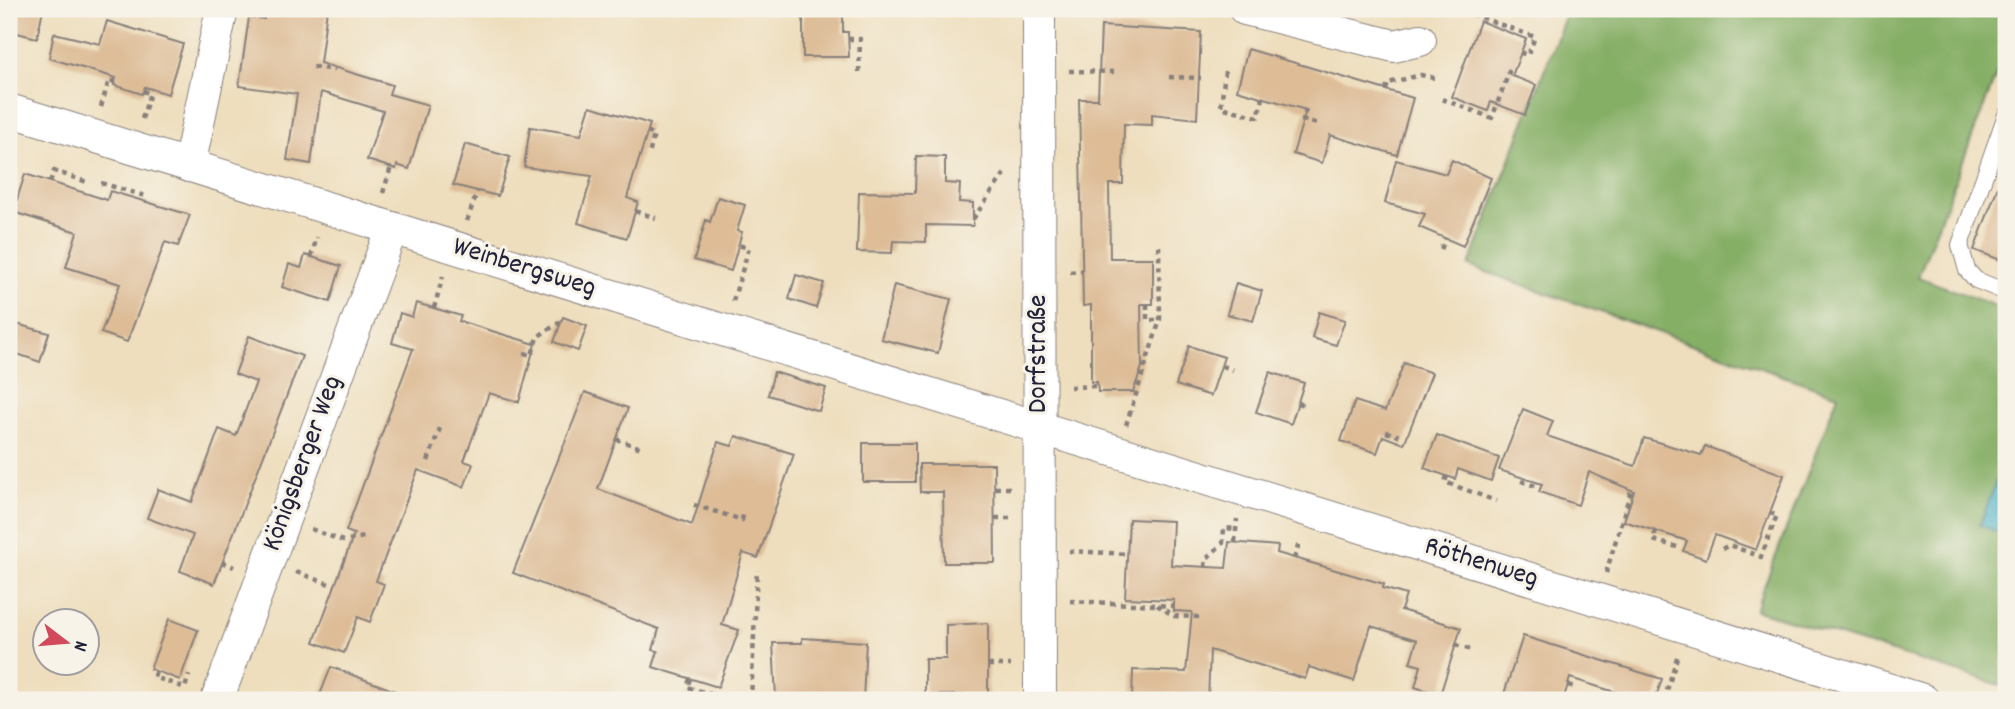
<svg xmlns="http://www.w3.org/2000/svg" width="2015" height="709" font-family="Dekko,sans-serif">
<rect width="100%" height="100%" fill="#f7f3e8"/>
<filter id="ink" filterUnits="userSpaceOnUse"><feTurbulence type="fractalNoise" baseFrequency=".0143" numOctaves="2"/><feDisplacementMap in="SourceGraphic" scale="14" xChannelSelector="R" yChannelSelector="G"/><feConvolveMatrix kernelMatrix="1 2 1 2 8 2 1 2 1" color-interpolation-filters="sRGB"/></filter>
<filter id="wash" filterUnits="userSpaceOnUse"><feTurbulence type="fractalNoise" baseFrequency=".00686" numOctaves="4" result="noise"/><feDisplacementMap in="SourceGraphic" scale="28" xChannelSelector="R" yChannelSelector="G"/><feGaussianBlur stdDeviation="1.57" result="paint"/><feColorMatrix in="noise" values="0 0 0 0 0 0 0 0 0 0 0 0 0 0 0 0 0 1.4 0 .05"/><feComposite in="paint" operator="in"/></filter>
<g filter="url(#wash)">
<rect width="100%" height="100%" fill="#eedebd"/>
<polygon fill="#86af66" stroke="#546850" stroke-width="2" points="1568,9 2006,9 2006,49 1918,277 2006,310 2006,455 1981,525 2006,535 2006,687 1755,610 1838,395 1469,266"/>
<polygon fill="#48b1c7" stroke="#356a81" stroke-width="2" points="2006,455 2006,535 1980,525"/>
<g id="blocks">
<g fill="#ddbc96">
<polygon points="9,9 43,9 37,38 9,31"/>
<polygon points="265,9 327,9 320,63 392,85 389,94 428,105 409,169 397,165 396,169 367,160 383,111 321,92 311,164 287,160 297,94 239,86 249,17 264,19"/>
<polygon points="803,13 843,13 843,32 848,32 849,57 803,57"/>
<polygon points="107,21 183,44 168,94 145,87 142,94 114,85 116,78 49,58 54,33 100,44"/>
<polygon points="1480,21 1526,39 1512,76 1536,85 1525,115 1491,102 1488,111 1452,97"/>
<polygon points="1101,26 1201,32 1197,119 1152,114 1152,125 1124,124 1123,184 1109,184 1110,258 1153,258 1153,304 1141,304 1142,367 1133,392 1098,392 1097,382 1091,382 1091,305 1083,306 1079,99 1098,99"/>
<polygon points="1248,49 1413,98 1397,155 1330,135 1322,163 1293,154 1306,110 1237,90"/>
<polygon points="590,106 650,124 627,198 638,202 627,238 578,223 592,176 524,167 530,127 581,135"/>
<polygon points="465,144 510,157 498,196 453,185"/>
<polygon points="916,156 945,157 945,183 960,184 959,202 973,203 973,226 926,225 926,242 893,241 892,253 857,252 859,192 915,193"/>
<polygon points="1396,160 1446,174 1452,160 1491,178 1463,246 1419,227 1425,214 1385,203"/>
<polygon points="2004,171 2006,172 2006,262 1974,250"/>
<polygon points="25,174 107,200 110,191 190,215 178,246 165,242 127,342 101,333 120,284 66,267 77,232 13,212"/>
<polygon points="718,197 745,205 737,231 742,232 731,271 694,260 706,220 710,222"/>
<polygon points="305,255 341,266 330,302 282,287 289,264 301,268"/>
<polygon points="796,275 824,283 816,308 789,299"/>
<polygon points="1236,283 1262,291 1253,321 1227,314"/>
<polygon points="894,285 951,299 938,353 881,339"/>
<polygon points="416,303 461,316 459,321 535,344 519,402 489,393 464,461 473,464 464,487 418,470 376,581 384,584 370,622 358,617 344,653 314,642 354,534 346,531 413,349 392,343 400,313 412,317"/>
<polygon points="1319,312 1345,320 1336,345 1312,338"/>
<polygon points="563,317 587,326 578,351 554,342"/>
<polygon points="9,322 49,333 40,362 9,351"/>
<polygon points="249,336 302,356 214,584 180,571 193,535 147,518 158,489 192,502 219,429 236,436 256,382 235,374"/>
<polygon points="1189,346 1224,357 1211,396 1176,385"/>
<polygon points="1404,363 1432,373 1404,444 1383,436 1377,453 1341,441 1355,401 1385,411"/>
<polygon points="774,372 826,388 819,411 768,395"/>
<polygon points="1270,372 1304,383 1291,424 1256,412"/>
<polygon points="585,392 628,408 598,489 692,525 718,442 732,446 736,436 794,454 758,558 743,553 722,625 739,630 718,687 653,667 658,651 653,650 659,629 513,573"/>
<polygon points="1523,409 1553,421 1547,436 1635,466 1644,438 1701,455 1705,446 1784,475 1756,550 1715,535 1706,559 1683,551 1687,541 1624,521 1634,491 1589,472 1578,505 1539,492 1542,484 1499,470"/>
<polygon points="1437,435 1499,458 1491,481 1458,469 1455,479 1424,468"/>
<rect x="863" y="443" width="52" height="39"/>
<polygon points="919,464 994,464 995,563 944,563 943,492 920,492"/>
<polygon points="1129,519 1173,521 1171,565 1226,568 1229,542 1278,546 1277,553 1384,584 1383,588 1406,595 1401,610 1461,628 1440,695 1415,687 1421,666 1410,663 1417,640 1371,626 1354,681 1309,667 1305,679 1210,650 1208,700 1132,700 1133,670 1186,672 1192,612 1174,611 1174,600 1125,598"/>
<polygon points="169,619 198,630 180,680 150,669"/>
<polygon points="988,623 988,695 925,695 925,659 946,659 946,625"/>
<polygon points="1523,636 1662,679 1655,700 1616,700 1618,693 1570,678 1563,700 1502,700"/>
<polygon points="802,638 866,642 863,699 776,698 773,643 802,643"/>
<polygon points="331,667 414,698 413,700 318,700"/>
</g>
</g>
</g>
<g filter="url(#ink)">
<use href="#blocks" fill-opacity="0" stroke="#88807c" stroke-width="2"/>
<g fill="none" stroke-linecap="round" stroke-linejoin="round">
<g stroke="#88807c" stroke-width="18">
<polyline id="service" points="2006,115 1960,245 1967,270 1976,280 2006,292"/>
</g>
<g stroke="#88807c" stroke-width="34">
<g id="minor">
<polyline points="1039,9 1040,700"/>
<polyline points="1245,9 1394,46 1420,40"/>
<polyline points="9,110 1923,700"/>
<polyline points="189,166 222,9"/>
<polyline points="217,700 392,228"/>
</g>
</g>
<g stroke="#88807c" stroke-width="4.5" stroke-dasharray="5 5" stroke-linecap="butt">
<polyline points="1472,14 1535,37 1528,55 1521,53"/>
<polyline points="848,39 860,39 859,74"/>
<polyline points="313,67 335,70"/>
<polyline points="1069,71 1117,72"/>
<polyline points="1225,71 1221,107 1258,117 1263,98"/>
<polyline points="1169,77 1201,78"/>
<polyline points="1386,90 1388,83 1421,75 1434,78"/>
<polyline points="1442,99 1492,118 1509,72 1503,70"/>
<polyline points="101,107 109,80 115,82"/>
<polyline points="1306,109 1303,120 1318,124"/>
<polyline points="142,119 150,93 143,91"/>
<polyline points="647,132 654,135 649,155"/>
<polyline points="50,182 54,171 87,182"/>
<polyline points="101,183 145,196"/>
<polyline points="383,193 391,167"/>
<polyline points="635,211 656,218"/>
<polyline points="973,219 1005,173"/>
<polyline points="467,221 477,192"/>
<polyline points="1441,249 1446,238"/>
<polyline points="311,257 317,237"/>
<polyline points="1070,272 1083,271"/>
<polyline points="733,301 749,248 738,245"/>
<polyline points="1147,304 1147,320 1160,320"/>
<polyline points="434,308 443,276"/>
<polyline points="524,353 532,355 537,337 562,321"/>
<polyline points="1222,366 1233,370"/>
<polyline points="1070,387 1097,386"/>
<polyline points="1298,403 1305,406"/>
<polyline points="1126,425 1160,320 1159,246"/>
<polyline points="1386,432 1399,436"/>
<polyline points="616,439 641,448"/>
<polyline points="428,461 440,428"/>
<polyline points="1447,476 1445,482 1496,501"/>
<polyline points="1521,481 1541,488"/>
<polyline points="995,488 1011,488"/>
<polyline points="694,505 742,520 744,511"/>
<polyline points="995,518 1011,518"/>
<polyline points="311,529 343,541 364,537"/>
<polyline points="1656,531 1653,540 1677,547"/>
<polyline points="1235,542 1237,519"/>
<polyline points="1722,549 1729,545 1761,557 1777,515 1770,513"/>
<polyline points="1069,551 1127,554"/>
<polyline points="1294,559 1300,540"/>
<polyline points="222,562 234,567"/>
<polyline points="1205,567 1206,559 1223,543 1224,528 1236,529"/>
<polyline points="296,572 335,586"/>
<polyline points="1606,573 1631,490"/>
<polyline points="1070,601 1174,606"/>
<polyline points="1157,605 1174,616 1197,617 1196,622"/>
<polyline points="1455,645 1472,650"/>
<polyline points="988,665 1011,665"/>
<polyline points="156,672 154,677 185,688 189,675"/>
<polyline points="690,679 687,687 731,700"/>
<polyline points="1568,685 1576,688"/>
<polyline points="751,700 757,570"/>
<polyline points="820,700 820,699"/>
<polyline points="1664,700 1678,654"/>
</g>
<use href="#service" stroke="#fff" stroke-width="16"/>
<use href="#minor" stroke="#fff" stroke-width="32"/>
</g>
</g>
<g text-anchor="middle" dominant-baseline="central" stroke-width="6" stroke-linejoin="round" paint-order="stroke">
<g font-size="28" fill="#22223b" stroke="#f7f3e8">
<text transform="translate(524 269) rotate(17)">Weinbergsweg</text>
<text transform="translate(1040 354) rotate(-90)">Dorfstraße</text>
<text transform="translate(304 464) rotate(-70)">Königsberger Weg</text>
<text transform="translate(1481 564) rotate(17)">Röthenweg</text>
</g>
</g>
<rect width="2015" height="709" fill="none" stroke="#f7f3e8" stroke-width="35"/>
<g transform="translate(66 642) rotate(106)"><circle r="33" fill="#f7f3e8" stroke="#a29fa3" stroke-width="2"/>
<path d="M0-5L12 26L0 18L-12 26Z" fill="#d1495b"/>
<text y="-10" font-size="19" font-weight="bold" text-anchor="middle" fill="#22223b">N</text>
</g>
</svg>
